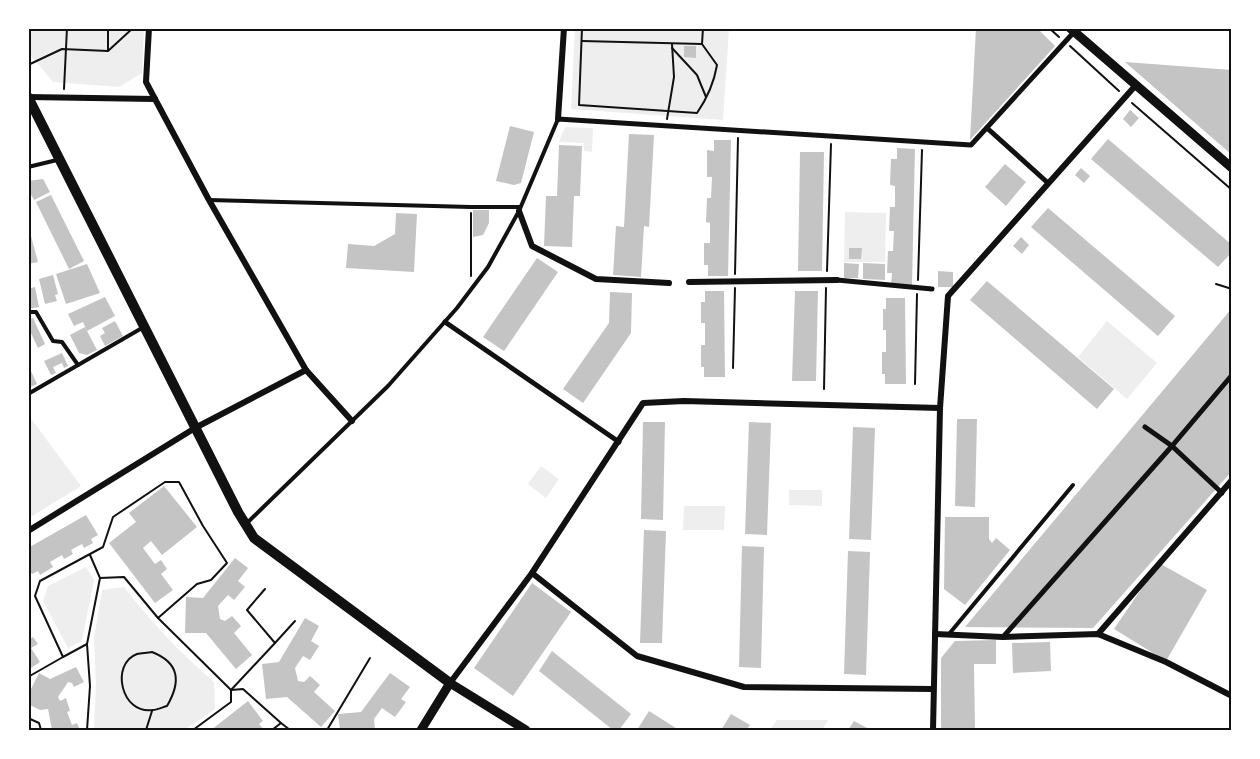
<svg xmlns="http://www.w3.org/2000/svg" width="1260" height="759" font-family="'Noto Sans',sans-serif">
<rect width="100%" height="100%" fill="#fff"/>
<g fill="#eee">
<polygon points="28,29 144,29 142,73 119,87 53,82 29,53"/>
<polygon points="575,29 729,29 723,120 571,109"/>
<polygon points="565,127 593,128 592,152 584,151 584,143 559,142"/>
<polygon points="845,212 886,213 885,262 844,262"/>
<polygon points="1107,321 1157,363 1127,399 1078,357"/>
<polygon points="29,416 81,486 29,518"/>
<polygon points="541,466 559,479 546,498 528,484"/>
<polygon points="789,490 822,490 822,506 789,505"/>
<polygon points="684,506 725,506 724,530 683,530"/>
<polygon points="86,567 94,580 82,641 68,648 43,601 48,586"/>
<path d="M124,587c27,35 56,66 90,95l1,27 -31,21h-90l2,-46 -2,-46 8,-48z"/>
<polygon points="777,720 828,720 822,730 775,730 771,728"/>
</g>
<g fill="#c4c4c4">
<polygon points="976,28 1037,28 1055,46 970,140"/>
<polygon points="684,46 696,46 696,58 684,57"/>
<polygon points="1125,62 1232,70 1232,155"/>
<polygon points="1130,110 1139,118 1131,127 1123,119"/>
<polygon points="510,126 534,132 521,183 514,185 496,181"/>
<polygon points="629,134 654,135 649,227 644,226 641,277 613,275 616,226 624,227"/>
<polygon points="1108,139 1232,245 1232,252 1218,267 1091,159"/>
<polygon points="714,140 731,140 728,276 708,276 708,265 704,265 704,243 710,243 710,223 706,222 707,198 711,198 712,177 707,177 707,150 714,151"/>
<polygon points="559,145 582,146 580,196 574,196 572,247 544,246 546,196 557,196"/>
<polygon points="897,148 915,149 912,285 891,284 892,273 887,273 888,251 893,251 894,231 889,231 890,207 895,207 895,186 890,185 891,159 897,159"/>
<polygon points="800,152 824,152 822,271 798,271"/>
<polygon points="1005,164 1026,182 1006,206 985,187"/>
<polygon points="1081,168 1090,176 1084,183 1075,175"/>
<polygon points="43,179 50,192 34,200 28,189 28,181"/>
<polygon points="51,195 84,261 69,269 36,202"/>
<polygon points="1048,208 1175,316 1158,336 1031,227"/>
<polygon points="473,210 489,210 489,223 483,235 473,237"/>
<polygon points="396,213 417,214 414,272 346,268 348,244 374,246 395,234"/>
<polygon points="28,225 38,262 28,264"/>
<polygon points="1021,237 1029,245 1022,254 1013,246"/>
<polygon points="849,248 862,248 861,259 849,259"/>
<polygon points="537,258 558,272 504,351 483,337"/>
<polygon points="844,263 859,264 858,278 844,278"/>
<polygon points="863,263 885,264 885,280 863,279"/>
<polygon points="87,264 100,293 66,304 56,274"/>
<polygon points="938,271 953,272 953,287 938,287"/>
<polygon points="53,275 58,294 55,295 57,301 45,304 39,279"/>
<polygon points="987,281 1114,389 1097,409 970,300"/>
<polygon points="35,287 39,307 28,309 28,289"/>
<polygon points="705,291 724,291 725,377 704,377 704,367 701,367 701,345 705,345 705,323 701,323 701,302 705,302"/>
<polygon points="795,291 818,291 816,381 792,381"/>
<polygon points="610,292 632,293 631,333 583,403 563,389 609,323"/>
<polygon points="105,297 115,316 87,331 83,322 74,326 68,314"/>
<polygon points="886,298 905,298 906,384 885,384 885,374 882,374 882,352 886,352 886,330 883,330 883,309 886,309"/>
<polygon points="1232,308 1232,471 1093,628 965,627"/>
<polygon points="33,318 45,344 38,348 28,327 28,320"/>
<polygon points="115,321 123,336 105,346 100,336 105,333 102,328"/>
<polygon points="85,327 97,350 87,355 79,353 70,335"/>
<polygon points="62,353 68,366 64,368 62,363 53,367 56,373 51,375 44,361"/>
<polygon points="30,369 37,384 28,388 28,370"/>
<polygon points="957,419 977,419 975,507 955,506"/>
<polygon points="643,422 665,422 663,520 641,519"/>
<polygon points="749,422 771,423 767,535 745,534"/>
<polygon points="853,427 875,428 871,540 849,539"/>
<polygon points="164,486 197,527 162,555 151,541 143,548 155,564 161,560 167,569 161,574 173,590 155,603 109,543 136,522 129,513"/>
<polygon points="86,515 98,535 91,539 93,543 84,548 82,544 71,550 73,554 64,559 62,555 50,562 53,567 40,575 38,571 32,574 28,569 28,548"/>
<polygon points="945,517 989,517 989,539 992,543 996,538 1010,550 965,605 944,589"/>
<polygon points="644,530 666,531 662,643 640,643"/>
<polygon points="742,546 764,547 761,668 739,667"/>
<polygon points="848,551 870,552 866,675 844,674"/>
<polygon points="235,558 248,568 238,581 245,587 234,600 228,595 218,606 220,619 225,621 232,616 241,626 234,633 252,655 236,669 206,633 185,633 186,597 203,598"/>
<polygon points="1159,563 1207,590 1166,661 1114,629"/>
<polygon points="532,583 571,612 513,696 474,668"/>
<polygon points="305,618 319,626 311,641 319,646 310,660 303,656 295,668 298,681 304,682 310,676 320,685 314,692 335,711 321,727 287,697 266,699 262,664 279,662"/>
<polygon points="28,636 30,639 33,637 38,644 31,648 40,662 28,670"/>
<polygon points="996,640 996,664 974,664 975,730 941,730 941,658 955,641"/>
<polygon points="1050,642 1051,671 1013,673 1012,643"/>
<polygon points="552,651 631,714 619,730 613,730 539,671"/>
<polygon points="76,667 84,682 74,687 72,683 68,682 58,697 60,701 66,698 70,711 67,712 72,725 77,723 80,730 52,730 48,709 40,710 28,704 28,695 39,673 50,679"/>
<polygon points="390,673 410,687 401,699 406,702 395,717 382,708 374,719 375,730 340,730 338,714 361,712"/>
<polygon points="248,701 263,721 259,724 264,730 211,730"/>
<polygon points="649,711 679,730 637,730"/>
<polygon points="731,714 750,725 746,730 721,730"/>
<polygon points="854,721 871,730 848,730"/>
</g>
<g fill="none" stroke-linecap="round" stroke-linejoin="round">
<g stroke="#111" stroke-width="2">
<polyline points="108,28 108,50"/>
<path d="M582,28l-3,77 118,8c11,-16 17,-30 20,-48l-15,-21 1,-16"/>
<polyline points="1049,28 1059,37"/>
<polyline points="582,41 702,44"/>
<polyline points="1070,46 1119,91"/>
<polyline points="672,48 697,75 706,97"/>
<polyline points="28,65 62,49 108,51 133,28"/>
<polyline points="64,89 67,28"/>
<polyline points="1132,103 1232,190"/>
<polyline points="667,119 674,77 672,44"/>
<polyline points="827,271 831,144"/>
<polyline points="735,274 738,138"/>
<polyline points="471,276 471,213"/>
<polyline points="918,280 922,150"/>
<polyline points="1216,284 1232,289"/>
<polyline points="733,368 735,288"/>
<polyline points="915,384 917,294"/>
<polyline points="824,389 826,288"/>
<polyline points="90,555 100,578 87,644 63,657 35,596 40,581 103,547 113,517 165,482 179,482 203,526 227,563 211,580 197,584 158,618 231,690 231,702 193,730"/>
<polyline points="100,578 124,577 158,618"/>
<polyline points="275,643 295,621"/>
<polyline points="87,644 90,686 87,730"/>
<path d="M152,652c28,11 29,30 15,54 -4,1 -10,4 -14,4 -32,5 -43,-46 -16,-56 4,-1 10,-1 15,-2z"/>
<polyline points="28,677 63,657"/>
<polyline points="231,690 275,643 247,610 265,589"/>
<polyline points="231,690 243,689 281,723 272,730"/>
<polyline points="28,718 39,723 41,730"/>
<polyline points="281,723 290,730"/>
<polyline points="146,730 152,711"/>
<polyline points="327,730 370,658"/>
</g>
<g stroke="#111" stroke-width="4">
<polyline points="28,167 57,160"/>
<polyline points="209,200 471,207 520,207"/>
<polyline points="28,312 36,312 53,341 62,342 78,365"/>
<polyline points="28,394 142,328"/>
<polyline points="248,522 388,386 457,308 488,267 519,211 558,119"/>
<polyline points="949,634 1073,485"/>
</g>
<g stroke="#111" stroke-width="5">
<polyline points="558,119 971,145 1074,32"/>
<polyline points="987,128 1048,183"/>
<polyline points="837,280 932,289"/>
<polyline points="445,322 619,442"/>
<polyline points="1145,427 1172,446 1222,493"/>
<polyline points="1003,637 1172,446 1232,375"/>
</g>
<g stroke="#111" stroke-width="6">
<polyline points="149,28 146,82 155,99 209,200 306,370 352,421"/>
<polyline points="28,97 155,99"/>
<polyline points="558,119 564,28"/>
<polyline points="519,211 532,246 596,279 669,283"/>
<polyline points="689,282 837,280"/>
<polyline points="28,531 195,428 306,370"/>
<polyline points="532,573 637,656 682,669 744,687 933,689"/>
<polyline points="935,634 1003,637 1098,634 1166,662 1232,696"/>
<polyline points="1098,634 1232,480"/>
<polyline points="450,683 532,573 643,403 684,401 940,408"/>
<polyline points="933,730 940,408 948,296 1136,85"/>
</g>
<g stroke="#111" stroke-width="9">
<polyline points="1070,28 1232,168"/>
<polyline points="421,730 450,683 526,730"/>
</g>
<polyline stroke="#111" stroke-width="10" points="28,97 238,512 254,538 450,683"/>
</g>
<rect width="1260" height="759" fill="none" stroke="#ffffff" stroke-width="60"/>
<rect x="30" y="30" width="1200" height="699" fill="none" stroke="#111" stroke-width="2"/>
</svg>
